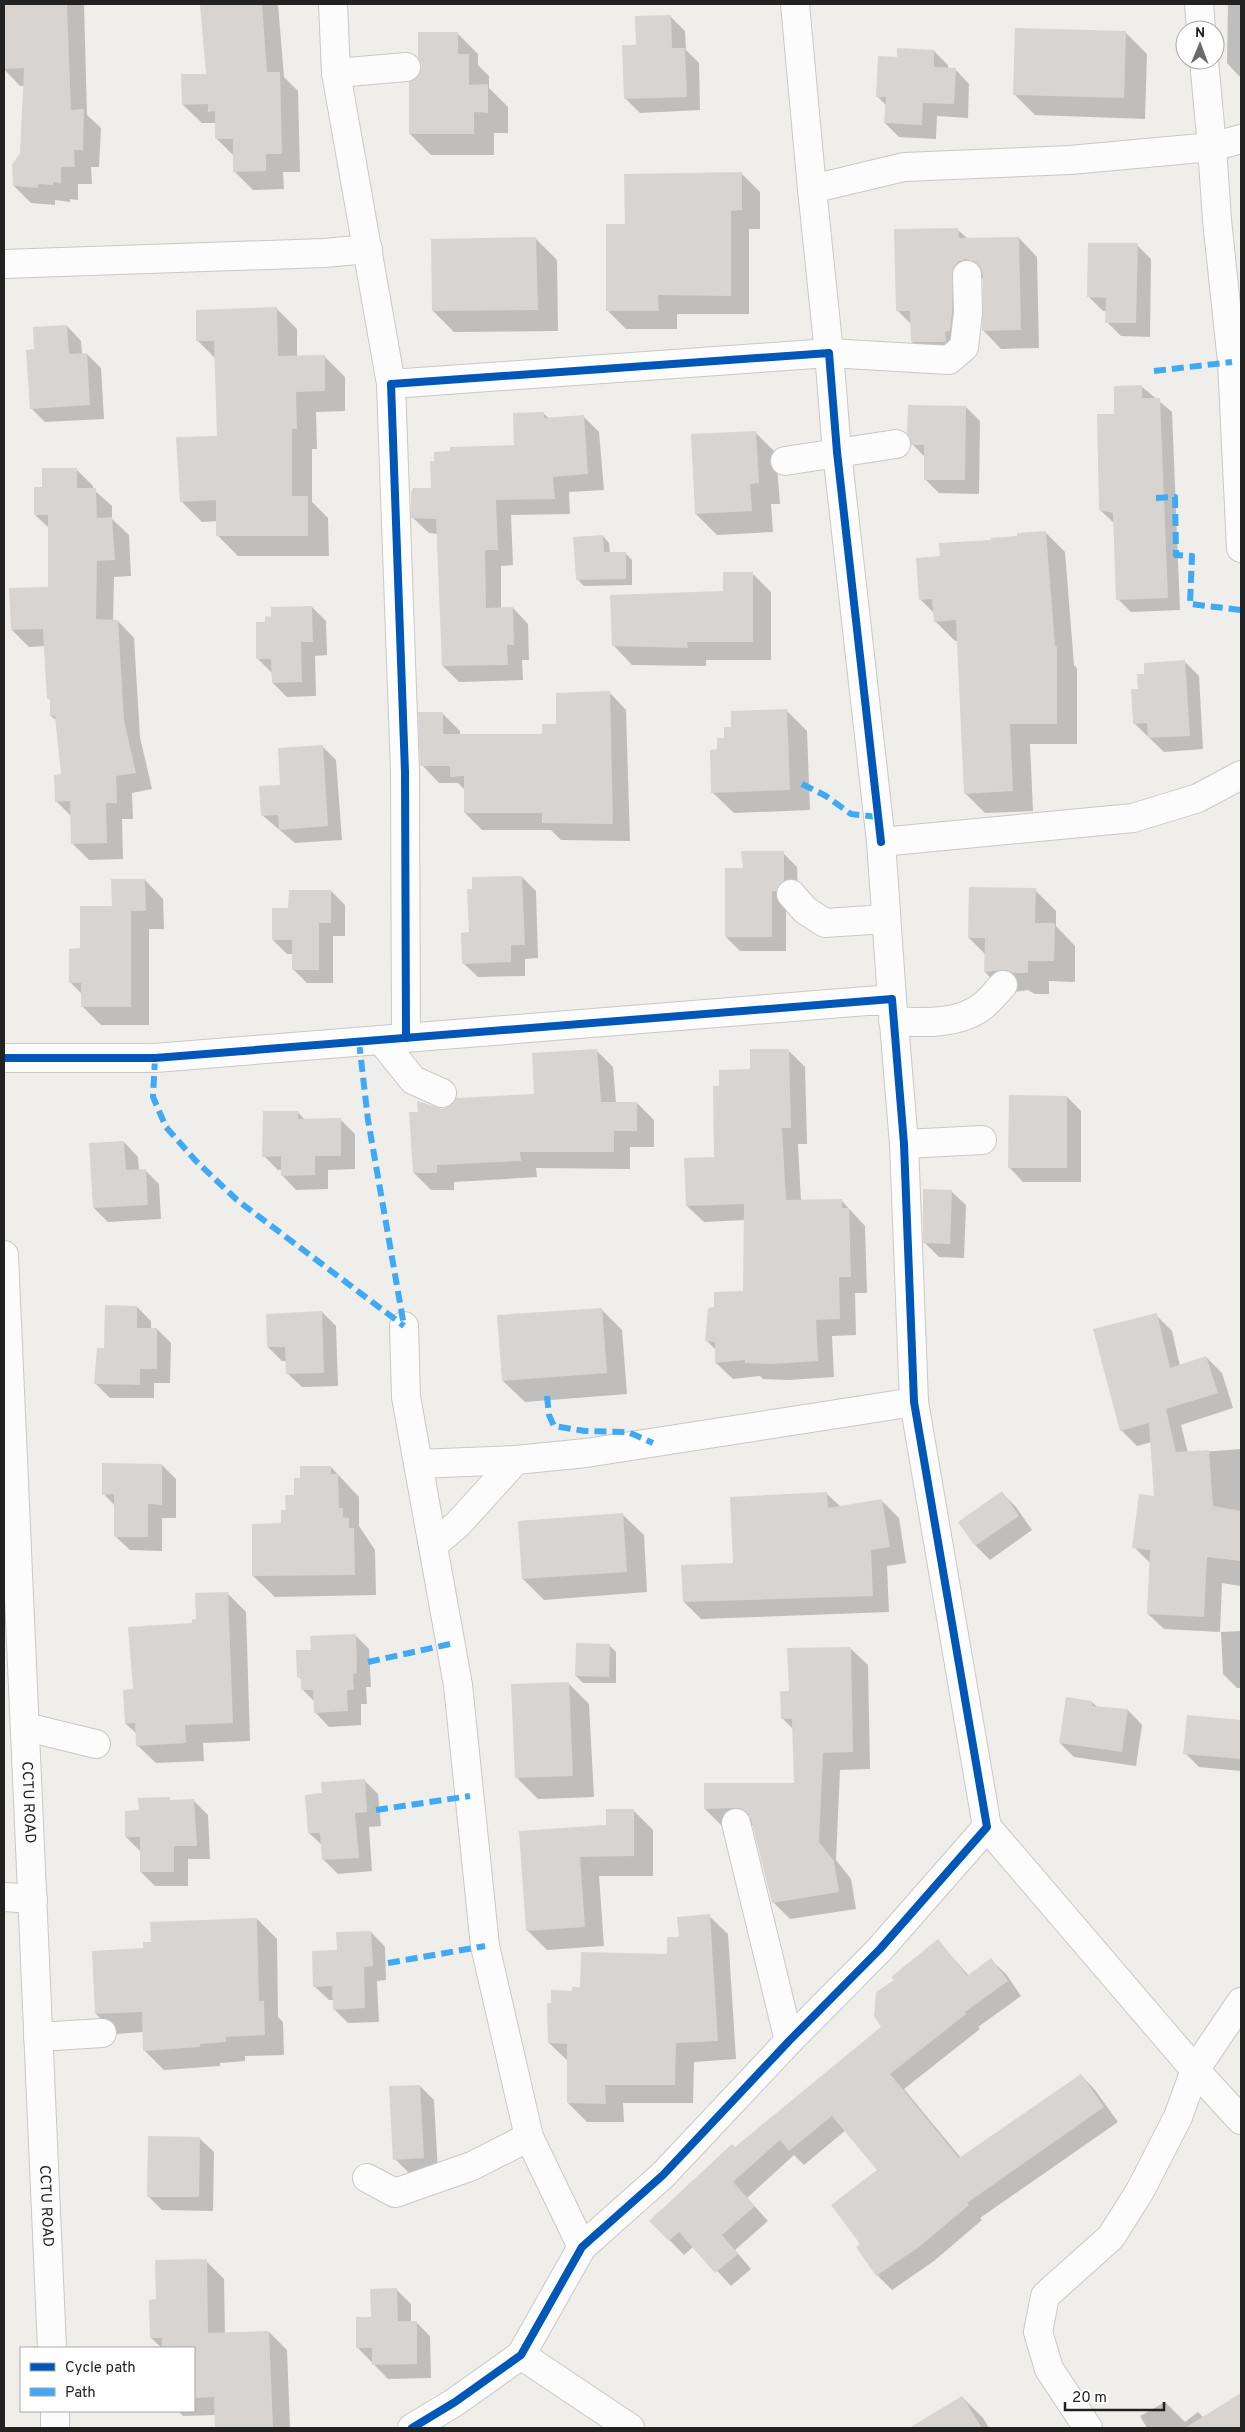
<svg xmlns="http://www.w3.org/2000/svg" width="1245" height="2432" font-family="Overpass,sans-serif">
<rect width="100%" height="100%" fill="#f0eeeb"/>
<g fill="#0003">
<polygon points="4,4 84,4 87,115 101,128 99,167 91,167 92,184 78,184 78,200 70,199 70,202 55,200 55,205 31,203 14,186 21,153 24,86 20,86 4,69"/>
<polygon points="202,4 278,4 284,77 298,91 300,172 283,172 284,189 253,190 234,171 234,156 216,138 216,123 202,123 183,105 207,75"/>
<polygon points="1228,4 1241,4 1241,78 1227,63"/>
<polygon points="671,17 685,31 686,50 699,63 700,110 640,113 625,98 637,46"/>
<polygon points="457,33 478,54 478,65 489,76 489,88 508,107 508,133 494,133 494,155 431,155 410,134 423,66"/>
<polygon points="1126,33 1147,54 1145,119 1035,115 1014,94"/>
<polygon points="934,51 948,65 948,69 955,69 969,84 968,118 937,116 936,139 899,137 885,123 886,105 877,96 898,58"/>
<polygon points="741,173 760,192 760,229 749,229 749,314 677,314 677,329 626,329 607,310 626,225"/>
<polygon points="958,230 968,239 1019,238 1037,257 1039,348 1001,349 983,330 984,278 977,280 970,331 931,360 912,342 912,325 897,310"/>
<polygon points="536,239 557,260 558,331 454,332 433,311"/>
<polygon points="1137,245 1151,259 1150,337 1121,336 1107,322 1107,311 1103,311 1089,297"/>
<polygon points="276,308 297,329 297,357 324,356 345,377 345,411 316,412 317,449 312,449 312,502 328,518 329,556 238,556 218,536 218,521 202,522 181,501 218,437 216,359 198,341"/>
<polygon points="67,326 81,341 82,354 87,354 101,368 104,419 45,422 31,408 36,350"/>
<polygon points="1141,386 1172,412 1180,610 1131,612 1118,599 1114,523 1100,510 1115,415"/>
<polygon points="966,407 980,421 979,494 939,493 925,479 925,457 912,444"/>
<polygon points="544,414 549,418 583,416 599,432 604,490 569,492 570,514 511,515 513,565 501,566 501,609 513,608 528,624 529,660 522,660 523,680 459,682 443,666 438,534 429,533 413,518 432,489 516,446"/>
<polygon points="755,432 776,453 780,504 771,504 773,532 717,535 696,514"/>
<polygon points="76,469 93,486 93,489 112,506 112,519 129,535 131,576 114,577 113,621 118,621 134,638 140,737 152,789 132,793 133,819 122,819 123,859 89,860 72,843 72,817 56,801 63,776 57,721 51,716 52,702 48,698 45,646 29,647 12,630 49,588 49,528 35,515 43,488"/>
<polygon points="1045,532 1065,552 1074,665 1077,668 1077,744 1030,744 1033,811 985,813 965,793 958,641 955,641 935,621 934,613 920,599 941,557 992,541"/>
<polygon points="603,536 609,543 610,554 625,553 632,560 632,585 584,586 577,579"/>
<polygon points="752,573 771,592 771,660 706,660 706,666 632,665 614,646 724,592"/>
<polygon points="312,607 326,621 327,655 315,656 316,696 287,697 273,683 272,673 258,659 266,624 272,618"/>
<polygon points="1184,661 1199,676 1203,749 1164,752 1134,723 1139,690 1146,675"/>
<polygon points="609,692 626,710 630,841 561,840 551,830 482,830 465,813 465,790 458,783 439,783 422,765 443,714 460,731 460,735 543,735"/>
<polygon points="786,710 807,731 810,810 734,813 712,792 719,750 732,728"/>
<polygon points="322,746 336,760 342,840 295,843 262,815 282,786"/>
<polygon points="783,853 797,867 798,895 786,905 786,951 740,951 726,937 744,869"/>
<polygon points="522,877 536,891 538,958 525,959 525,976 478,977 463,963 470,933"/>
<polygon points="145,880 163,899 164,929 149,929 149,1025 101,1025 83,1007 83,995 70,982 82,949 113,907"/>
<polygon points="1035,890 1056,911 1056,926 1075,946 1075,982 1049,981 1049,994 1035,994 1028,990 1006,993 985,972 986,955 969,938"/>
<polygon points="331,891 345,905 345,936 333,936 333,983 307,983 293,969 293,954 287,954 273,940 290,909"/>
<polygon points="596,1050 613,1067 616,1103 637,1103 654,1120 654,1147 630,1147 630,1169 536,1168 537,1177 454,1182 454,1190 431,1190 414,1173 443,1110 535,1095"/>
<polygon points="788,1050 805,1067 807,1144 798,1144 801,1201 841,1200 865,1226 867,1293 855,1293 856,1335 832,1336 834,1377 788,1380 763,1379 760,1376 733,1379 716,1363 716,1350 707,1341 715,1308 745,1292 745,1220 704,1222 687,1206 715,1158 720,1087"/>
<polygon points="1067,1097 1081,1111 1081,1182 1023,1182 1009,1167"/>
<polygon points="298,1112 305,1120 341,1120 355,1134 355,1169 328,1170 328,1189 296,1190 282,1175 282,1170 278,1170 264,1156"/>
<polygon points="124,1142 138,1157 139,1170 145,1170 159,1184 161,1219 108,1222 94,1208"/>
<polygon points="951,1191 966,1205 964,1258 939,1257 925,1243"/>
<polygon points="137,1307 151,1321 151,1329 157,1329 171,1343 170,1383 154,1383 154,1398 110,1398 96,1384 106,1349"/>
<polygon points="601,1309 622,1330 627,1394 525,1402 503,1381"/>
<polygon points="322,1312 336,1326 338,1386 302,1387 287,1373 287,1361 282,1361 268,1347"/>
<polygon points="1156,1315 1172,1331 1180,1366 1206,1357 1222,1373 1233,1408 1181,1425 1188,1453 1241,1449 1241,1586 1222,1583 1220,1632 1164,1629 1148,1614 1150,1563 1134,1547 1155,1498 1152,1442 1137,1446 1121,1430"/>
<polygon points="162,1465 176,1479 176,1518 162,1518 162,1551 130,1550 115,1536 115,1506 104,1494"/>
<polygon points="331,1467 359,1497 359,1526 375,1550 376,1595 275,1597 253,1576 282,1525 302,1479"/>
<polygon points="1002,1493 1016,1507 1032,1530 990,1560 976,1546 959,1523"/>
<polygon points="827,1494 841,1507 882,1501 899,1518 906,1563 887,1566 889,1612 701,1619 684,1602"/>
<polygon points="622,1514 644,1535 647,1592 544,1600 523,1579"/>
<polygon points="228,1594 246,1612 250,1741 203,1743 204,1761 156,1763 137,1745 137,1734 126,1724 134,1690 193,1624"/>
<polygon points="1241,1631 1241,1688 1237,1688 1223,1674 1221,1632"/>
<polygon points="355,1635 369,1649 371,1687 366,1687 367,1704 361,1704 361,1725 329,1727 315,1712 315,1702 302,1689 302,1680 298,1676 312,1651"/>
<polygon points="609,1645 616,1652 616,1683 583,1683 576,1676"/>
<polygon points="850,1648 868,1665 870,1769 840,1770 836,1860 851,1879 856,1909 790,1919 773,1902 754,1825 722,1826 705,1809 796,1785 794,1730 782,1718 790,1692"/>
<polygon points="568,1683 589,1704 594,1797 538,1799 517,1778"/>
<polygon points="1092,1702 1098,1708 1128,1710 1142,1725 1136,1766 1074,1757 1060,1743"/>
<polygon points="1188,1716 1241,1721 1241,1771 1199,1767 1185,1753"/>
<polygon points="364,1780 378,1794 381,1826 369,1827 372,1871 338,1874 324,1860 323,1846 309,1833 323,1795"/>
<polygon points="140,1799 194,1801 208,1815 210,1859 188,1859 188,1886 155,1886 141,1872 140,1851 126,1837 140,1812"/>
<polygon points="633,1810 653,1830 653,1876 599,1876 604,1946 547,1950 527,1930 521,1832 607,1827"/>
<polygon points="709,1916 728,1934 736,2059 694,2062 693,2103 623,2103 624,2122 587,2122 568,2103 568,2061 549,2043 552,2004 582,1988 668,1955 680,1938"/>
<polygon points="257,1919 277,1939 278,2017 283,2022 284,2055 245,2056 245,2061 220,2063 220,2066 164,2070 144,2050 143,2032 116,2034 96,2014 144,1949 152,1944"/>
<polygon points="371,1932 385,1947 386,1980 377,1981 379,2022 348,2023 334,2009 334,2000 329,2000 314,1986 338,1951"/>
<polygon points="938,1941 969,1976 991,1960 1006,1974 1021,1996 978,2027 980,2029 904,2089 961,2158 1081,2075 1095,2090 1118,2122 980,2218 982,2220 934,2261 892,2290 877,2275 858,2247 862,2244 879,2171 846,2130 804,2165 794,2155 747,2198 768,2221 735,2250 751,2269 731,2286 694,2246 684,2255 651,2221 883,2028 896,1981"/>
<polygon points="420,2086 434,2100 438,2172 409,2173 395,2159"/>
<polygon points="199,2138 214,2152 213,2211 162,2210 148,2196"/>
<polygon points="206,2261 224,2279 225,2333 269,2332 287,2350 290,2428 216,2428 216,2415 183,2416 178,2411 194,2411 194,2348 162,2348 151,2338"/>
<polygon points="397,2290 411,2304 411,2322 416,2322 430,2336 431,2378 388,2379 358,2348 372,2318"/>
<polygon points="1241,2395 1241,2428 1147,2428 1140,2416 1165,2402 1185,2422 1198,2412 1204,2418"/>
<polygon points="962,2397 983,2418 989,2428 912,2428"/>
</g>
<g fill="#d7d4d2">
<polygon points="4,4 67,4 71,110 84,109 83,150 74,150 75,167 61,167 61,183 53,182 53,185 38,184 38,188 13,186 12,165 20,153 24,68 4,69"/>
<polygon points="200,4 262,4 267,72 280,72 282,154 266,154 266,171 233,172 233,139 215,139 215,111 208,112 208,104 182,105 181,74 206,74"/>
<polygon points="671,15 672,48 685,48 687,97 624,99 622,45 636,45 635,16"/>
<polygon points="1015,28 1126,31 1124,98 1013,95"/>
<polygon points="418,32 458,32 458,54 469,54 469,85 488,84 488,113 474,112 474,134 409,134 409,82 418,76 422,66 418,57"/>
<polygon points="897,48 934,50 934,67 956,68 954,104 923,103 922,125 884,123 886,97 876,97 878,56 897,57"/>
<polygon points="742,172 742,210 731,211 731,296 658,295 659,311 606,311 606,224 625,224 624,174"/>
<polygon points="958,228 959,238 1019,237 1021,330 982,331 983,274 980,266 975,262 966,259 958,262 953,268 952,312 950,331 945,332 946,342 911,342 910,311 896,311 894,229"/>
<polygon points="536,237 538,310 432,311 431,239"/>
<polygon points="1088,243 1138,243 1136,323 1105,323 1106,298 1087,297"/>
<polygon points="277,307 278,356 325,355 325,391 296,392 297,429 292,429 292,496 308,496 308,536 216,536 216,500 180,502 176,437 217,436 214,341 196,341 196,310"/>
<polygon points="67,325 69,354 87,353 90,405 30,409 26,350 34,349 33,327"/>
<polygon points="1142,385 1142,398 1160,398 1168,598 1116,600 1113,513 1099,510 1097,414 1114,414 1114,386"/>
<polygon points="908,405 966,406 965,480 924,480 924,445 911,445 907,434"/>
<polygon points="544,412 544,418 584,415 588,474 553,477 555,499 496,500 498,550 485,550 486,608 513,607 514,645 507,645 508,665 442,666 436,519 411,518 411,493 413,488 431,488 430,461 434,461 434,452 450,451 450,447 514,445 513,413"/>
<polygon points="756,431 759,483 750,484 752,511 695,514 691,434"/>
<polygon points="42,468 77,468 77,488 96,488 97,518 112,517 115,560 97,561 96,619 118,620 124,720 136,773 116,776 117,803 106,803 107,843 71,844 70,801 55,802 54,775 61,774 55,716 50,716 50,699 47,699 43,629 11,630 9,588 48,587 48,515 34,515 34,487 42,487"/>
<polygon points="1046,531 1055,646 1057,647 1057,724 1010,724 1013,791 964,794 956,620 934,622 932,599 919,600 916,558 940,556 939,543 991,540 991,538 1017,536 1017,533"/>
<polygon points="603,535 604,552 626,552 626,579 576,580 573,537"/>
<polygon points="723,572 753,572 753,642 687,642 688,648 612,646 610,595 723,591"/>
<polygon points="312,606 313,642 301,642 302,682 272,683 271,659 256,659 256,622 265,622 265,616 271,617 271,607"/>
<polygon points="1185,660 1190,736 1148,738 1147,723 1133,724 1131,689 1138,689 1137,674 1144,674 1144,663"/>
<polygon points="610,691 613,824 542,823 542,813 464,813 464,776 450,777 450,766 420,766 418,712 443,712 443,734 542,734 542,724 556,724 556,693"/>
<polygon points="787,709 790,790 711,793 710,750 717,749 717,738 724,738 724,727 731,727 731,711"/>
<polygon points="323,745 328,826 279,830 278,815 261,816 259,786 280,785 278,748"/>
<polygon points="741,851 784,851 784,881 776,891 772,891 772,937 725,937 725,868 743,868"/>
<polygon points="522,876 525,945 511,945 511,962 462,964 461,933 469,932 467,889 472,889 472,877"/>
<polygon points="111,879 145,879 146,911 131,911 131,1007 81,1007 81,983 69,983 69,949 80,948 80,906 112,906"/>
<polygon points="969,887 1036,888 1035,923 1055,923 1054,961 1028,961 1028,973 1013,973 1006,970 984,972 985,938 968,938"/>
<polygon points="289,890 331,890 331,923 319,923 319,970 292,970 292,940 272,940 272,908 288,908"/>
<polygon points="597,1049 601,1102 637,1102 637,1131 614,1131 614,1152 520,1152 521,1161 437,1165 437,1173 413,1173 409,1112 418,1112 417,1101 443,1109 452,1105 456,1098 534,1094 532,1053"/>
<polygon points="750,1049 789,1049 791,1128 782,1128 786,1200 842,1199 842,1208 849,1208 851,1277 839,1277 840,1319 816,1320 818,1361 771,1364 745,1363 745,1360 715,1363 715,1342 705,1341 708,1308 714,1307 714,1292 743,1291 744,1204 686,1206 684,1158 714,1157 713,1086 719,1086 719,1070 750,1069"/>
<polygon points="1009,1095 1067,1096 1067,1168 1008,1168"/>
<polygon points="263,1111 298,1111 298,1119 341,1118 341,1156 315,1156 315,1175 281,1176 281,1156 262,1157"/>
<polygon points="124,1141 126,1170 146,1169 148,1205 93,1208 89,1143"/>
<polygon points="923,1189 952,1190 950,1244 923,1243"/>
<polygon points="105,1305 137,1306 137,1328 157,1328 157,1369 140,1369 140,1385 94,1384 97,1348 104,1348"/>
<polygon points="602,1308 607,1373 502,1381 497,1315"/>
<polygon points="322,1311 324,1373 286,1374 285,1347 267,1347 266,1314"/>
<polygon points="1157,1313 1170,1368 1206,1356 1218,1393 1166,1409 1176,1452 1209,1450 1213,1506 1241,1511 1241,1561 1207,1557 1204,1617 1147,1614 1150,1550 1132,1548 1139,1494 1154,1496 1149,1423 1120,1431 1093,1329"/>
<polygon points="102,1463 162,1464 162,1505 148,1504 148,1537 114,1537 114,1494 102,1495"/>
<polygon points="300,1466 331,1466 331,1474 338,1474 339,1508 343,1508 343,1517 349,1518 349,1528 354,1528 355,1575 252,1576 252,1524 281,1523 281,1510 286,1510 285,1495 294,1495 294,1478 300,1478"/>
<polygon points="1002,1491 1019,1516 975,1546 958,1522"/>
<polygon points="827,1492 828,1508 882,1499 890,1547 871,1550 873,1596 683,1602 681,1565 733,1563 730,1497"/>
<polygon points="623,1513 627,1572 522,1579 518,1521"/>
<polygon points="228,1592 233,1723 185,1725 186,1743 136,1746 135,1723 125,1724 123,1690 133,1689 128,1627 192,1623 192,1619 196,1619 195,1593"/>
<polygon points="356,1634 357,1674 353,1673 354,1690 347,1690 348,1711 314,1713 313,1690 301,1690 301,1677 297,1677 296,1650 311,1650 310,1636"/>
<polygon points="576,1643 610,1644 609,1677 575,1676"/>
<polygon points="851,1647 853,1752 823,1753 819,1842 834,1861 839,1892 772,1903 751,1819 748,1813 740,1808 704,1809 704,1783 794,1783 792,1719 781,1719 780,1691 789,1691 787,1648"/>
<polygon points="569,1682 573,1776 515,1778 511,1684"/>
<polygon points="1066,1697 1092,1701 1092,1706 1128,1709 1122,1752 1059,1743"/>
<polygon points="1187,1715 1241,1720 1241,1759 1183,1754"/>
<polygon points="365,1779 367,1812 355,1813 359,1858 322,1860 320,1833 308,1833 305,1795 322,1793 321,1782"/>
<polygon points="170,1797 170,1800 194,1799 197,1846 174,1846 174,1872 140,1872 140,1837 125,1837 125,1811 139,1810 138,1798"/>
<polygon points="606,1809 634,1809 634,1856 580,1857 585,1927 526,1931 519,1831 606,1825"/>
<polygon points="710,1914 718,2041 676,2043 675,2085 605,2085 606,2104 567,2103 567,2044 548,2043 547,2003 551,2003 551,1990 572,1991 572,1987 580,1987 581,1952 667,1954 667,1937 679,1937 677,1917"/>
<polygon points="257,1918 259,2001 264,2001 265,2035 226,2037 226,2042 200,2044 200,2047 143,2051 142,2012 95,2014 92,1951 143,1948 143,1942 151,1942 150,1922"/>
<polygon points="371,1931 373,1966 364,1967 365,2008 333,2010 332,1986 313,1987 312,1951 337,1950 336,1932"/>
<polygon points="938,1939 967,1976 991,1958 1008,1981 965,2012 966,2014 890,2074 959,2158 1081,2074 1104,2107 967,2203 969,2205 919,2247 876,2276 856,2247 860,2244 831,2205 877,2170 832,2116 789,2151 780,2140 733,2182 755,2206 722,2235 738,2254 715,2273 679,2232 669,2241 649,2221 732,2144 735,2147 881,2027 874,2016 876,1992 894,1980 891,1977"/>
<polygon points="420,2085 424,2158 393,2160 389,2086"/>
<polygon points="148,2136 200,2137 199,2197 147,2197"/>
<polygon points="207,2259 208,2333 269,2331 273,2428 215,2428 214,2397 194,2398 194,2348 162,2348 162,2338 150,2338 149,2300 156,2299 155,2260"/>
<polygon points="397,2288 398,2321 417,2321 417,2364 372,2365 372,2348 356,2348 356,2317 371,2317 370,2289"/>
<polygon points="1241,2393 1241,2428 1185,2428"/>
<polygon points="962,2396 982,2428 909,2428"/>
</g>
<g fill="none" stroke-linecap="round" stroke-linejoin="round">
<g stroke="#c9c8c7" stroke-width="30">
<g id="minor">
<polyline points="333,4 336,73 391,384"/>
<polyline points="795,4 812,189"/>
<polyline points="1199,4 1201,30"/>
<polyline points="1204,60 1212,147 1241,139"/>
<polyline points="336,73 406,67"/>
<polyline points="4,264 324,253 368,249"/>
<polyline points="967,275 968,313 964,347 949,360 829,353 812,189 904,167 1070,160 1212,147 1217,220 1232,362 1241,548"/>
<polyline points="785,461 896,444"/>
<polyline points="791,894 805,910 825,923 886,919"/>
<polyline points="892,999 881,842 1133,818 1198,798 1241,775"/>
<path d="M893,1021c29,2 67,4 91,-16 7,-6 13,-14 19,-20"/>
<polyline points="406,1038 405,772 391,384 829,353 837,452 881,842"/>
<polyline points="381,1040 413,1080 442,1093"/>
<polyline points="4,1058 155,1058 892,999 904,1144 914,1402 987,1827 880,1949 789,2041 663,2175 582,2247 521,2355 455,2402 412,2428"/>
<polyline points="904,1144 982,1140"/>
<polyline points="404,1326 406,1397 458,1685 485,1946 529,2137 582,2247"/>
<polyline points="418,1464 516,1460 586,1453 914,1402"/>
<polyline points="433,1545 458,1524 516,1460"/>
<polyline points="26,1727 96,1744"/>
<polyline points="736,1823 789,2041"/>
<polyline points="987,1827 1195,2070 1241,2120"/>
<polyline points="4,1897 33,1899"/>
<polyline points="38,2037 102,2033"/>
<polyline points="367,2178 395,2193 472,2166 529,2137"/>
<polyline points="521,2355 630,2428"/>
<polyline points="1088,2428 1049,2369 1038,2332 1045,2296 1111,2237 1140,2191 1178,2117 1195,2070 1241,2002"/>
</g>
</g>
<g stroke="#c9c8c7" stroke-width="30">
<g id="tertiary">
<path id="s1" d="M4,1255l48,1093"/>
<polyline points="55,2411 55,2428"/>
</g>
</g>
<use href="#minor" stroke="#fdfcfc" stroke-width="28"/>
<use href="#tertiary" stroke="#fdfcfc" stroke-width="28"/>
<g stroke="#3fa9f5" stroke-width="6" stroke-dasharray="12 6" stroke-linecap="butt">
<polyline points="1154,371 1232,362"/>
<polyline points="1156,498 1175,497 1176,555 1192,556 1190,604 1241,610"/>
<polyline points="802,784 826,796 851,814 878,817"/>
<polyline points="359,1042 368,1120 404,1326"/>
<polyline points="155,1058 153,1097 166,1127 196,1161 237,1200 404,1326"/>
<polyline points="547,1396 549,1415 554,1426 585,1431 628,1432 653,1443"/>
<polyline points="368,1662 450,1644"/>
<polyline points="376,1810 470,1796"/>
<polyline points="388,1963 485,1946"/>
</g>
<g stroke="#fff" stroke-width="11">
<g id="cycleway">
<polyline points="406,1038 405,772 391,384 829,353 837,452 881,842"/>
<polyline points="4,1058 155,1058 892,999 904,1144 914,1402 987,1827 880,1949 789,2041 663,2175 582,2247 521,2355 455,2402 412,2428"/>
</g>
</g>
<use href="#cycleway" stroke="#0057b8" stroke-width="8"/>
</g>
<g text-anchor="middle" dominant-baseline="central" stroke-width="4" stroke-linejoin="round" paint-order="stroke">
<g font-size="15" fill="#222" stroke="#fff">
<text stroke="none"><textPath href="#s1" startOffset="548">CCTU ROAD</textPath></text>
<text stroke="none"><textPath href="#s1" startOffset="952">CCTU ROAD</textPath></text>
</g>
</g>
<rect width="1245" height="2432" fill="none" stroke="#222222" stroke-width="10"/>
<rect x="20" y="2347" width="175" height="65" fill="#ffffff" stroke="#a7a7a7"/>
<rect x="30" y="2363" width="25" height="8" fill="#0057b8" stroke="#a7a7a7"/>
<text x="65" y="2372" font-size="15" fill="#222222">Cycle path</text>
<rect x="30" y="2388" width="25" height="8" fill="#3fa9f5" stroke="#a7a7a7"/>
<text x="65" y="2397" font-size="15" fill="#222222">Path</text>
<g transform="translate(1200 45) rotate(1)"><circle r="24" fill="#ffffff" stroke="#a7a7a7"/>
<path d="M0-4L9 19L0 12L-9 19Z" fill="#6a6968"/>
<text y="-8" font-size="14" font-weight="bold" text-anchor="middle" fill="#222222">N</text>
</g>
<path d="M1065 2402v8h99v-8" fill="none" stroke="#222222" stroke-width="2.5"/>
<text x="1072" y="2402" font-size="15" fill="#222222" stroke="#ffffff" stroke-width="4" paint-order="stroke">20 m</text>
</svg>
